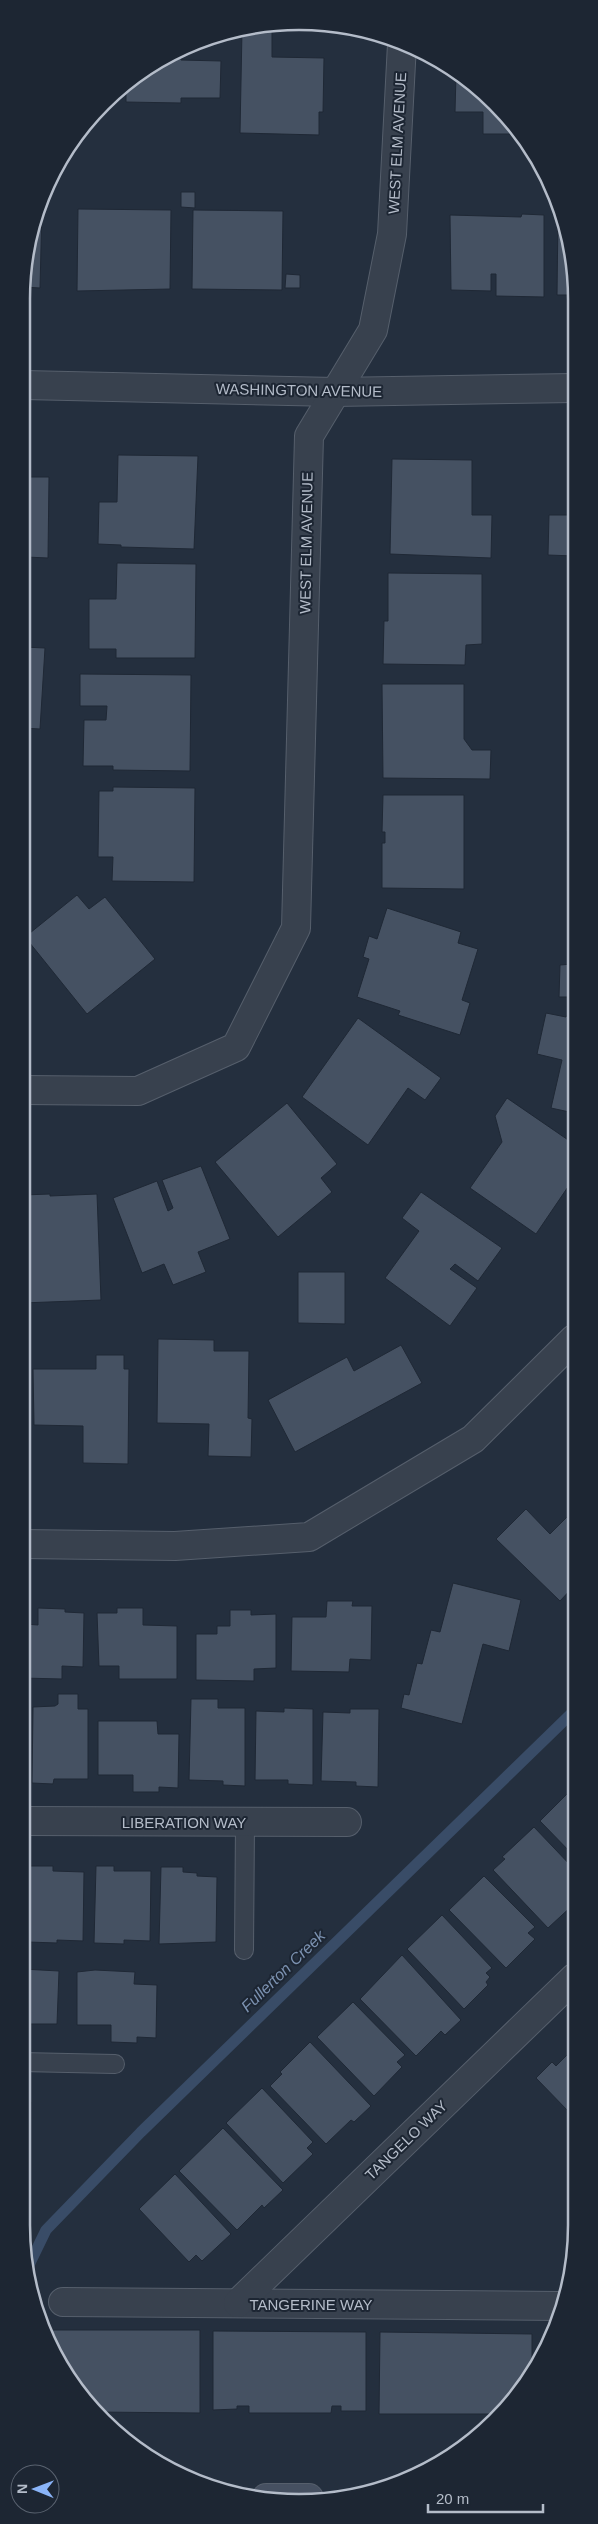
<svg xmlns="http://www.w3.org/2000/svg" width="598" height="2524" font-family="Arial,sans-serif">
<rect width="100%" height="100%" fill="#242f3e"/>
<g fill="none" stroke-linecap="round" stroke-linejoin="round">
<polyline stroke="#394c67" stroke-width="11" points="29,2265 46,2230 141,2132 574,1711"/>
</g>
<g fill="#455162" stroke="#1f2835">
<polygon points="272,28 272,57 324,58 323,112 319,112 319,135 240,133 242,30"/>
<polygon points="181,53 181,60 221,61 220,98 181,98 181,103 126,102 126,83 130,78"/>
<polygon points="456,74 496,103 518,134 483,134 483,112 455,112"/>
<polygon points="181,192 195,192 195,208 181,207"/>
<polygon points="42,208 40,288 24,287 24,262"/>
<polygon points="78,209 171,210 170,289 77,291"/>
<polygon points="193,210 283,211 282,290 192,289"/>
<polygon points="522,214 544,215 544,297 496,296 496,274 491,274 491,291 451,290 450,215 521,217"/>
<polygon points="558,215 560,215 574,263 574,295 557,295"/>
<polygon points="286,274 300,275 300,288 285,288"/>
<polygon points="118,455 198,456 194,549 121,547 121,545 98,544 99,502 117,502"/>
<polygon points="392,459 472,460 472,515 492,515 491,558 390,554"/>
<polygon points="572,461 574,461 574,556 548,555 549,515 571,515"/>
<polygon points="23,477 49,477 48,558 26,557 26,574 23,574"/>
<polygon points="117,563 196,564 195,658 116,658 116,649 89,649 89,599 116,599"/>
<polygon points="388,573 482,574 482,644 466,645 465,665 383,664 384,621 388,621"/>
<polygon points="569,574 574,574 574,668 570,668 570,661 573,661 573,634 569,634 570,614 573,614 573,600 569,600"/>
<polygon points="23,647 45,648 40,729 23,728"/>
<polygon points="80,674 191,675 190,771 113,770 113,766 83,766 84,720 106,720 107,706 80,706"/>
<polygon points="382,684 464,684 464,739 472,750 491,750 490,779 383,778"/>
<polygon points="569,685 574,685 574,779 568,779"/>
<polygon points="113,787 195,788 194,882 112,881 113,857 98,857 99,791 113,791"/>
<polygon points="383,795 464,795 464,889 382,888 382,843 385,843 385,832 382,832"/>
<polygon points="569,795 574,795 574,891 568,891 567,831 572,831 572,803 568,803"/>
<polygon points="77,895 89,909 105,897 155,959 87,1014 25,937"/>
<polygon points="387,908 461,932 458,943 478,949 462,1000 470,1003 460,1035 398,1015 400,1011 357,997 369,959 363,957 369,936 377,939"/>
<polygon points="574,908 574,997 559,997 560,965 573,964"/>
<polygon points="546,1013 566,1017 567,1015 574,1016 574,1113 551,1108 562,1060 537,1054"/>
<polygon points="358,1018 441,1078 425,1100 408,1088 368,1145 302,1097"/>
<polygon points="507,1098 574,1144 574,1178 536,1234 470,1188 502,1142 495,1116"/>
<polygon points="287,1103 337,1164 321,1178 332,1192 278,1237 215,1162"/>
<polygon points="201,1166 230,1239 198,1252 206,1272 173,1285 164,1264 142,1273 113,1198 157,1181 168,1211 173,1208 162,1180"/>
<polygon points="421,1192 502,1248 478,1281 455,1264 450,1269 477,1288 450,1326 385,1278 419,1231 402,1218"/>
<polygon points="50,1194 50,1196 97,1194 101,1300 22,1303 23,1195"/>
<polygon points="298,1272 345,1272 345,1324 298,1323"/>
<polygon points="158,1339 214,1340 214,1351 249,1351 248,1418 252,1419 251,1457 208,1456 209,1424 157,1423"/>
<polygon points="401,1345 422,1383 295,1452 268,1400 347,1357 354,1371"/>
<polygon points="96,1355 124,1355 124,1369 129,1369 128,1464 83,1463 83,1426 34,1425 33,1369 96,1369"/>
<polygon points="526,1509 550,1534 574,1510 574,1586 560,1601 496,1539"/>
<polygon points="453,1583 521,1600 509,1651 483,1644 462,1724 401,1708 404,1694 409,1695 417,1663 422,1664 431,1630 440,1632"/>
<polygon points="327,1601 353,1601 352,1606 372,1606 371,1660 350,1659 349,1672 291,1671 292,1617 326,1617"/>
<polygon points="38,1608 65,1609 65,1612 84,1613 83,1667 62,1666 62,1679 22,1678 22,1632 25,1632 25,1624 38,1625"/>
<polygon points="117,1608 143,1608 143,1625 177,1626 177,1679 119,1679 119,1666 99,1666 97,1613 117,1613"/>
<polygon points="230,1610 251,1610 251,1615 276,1614 276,1668 254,1669 254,1681 196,1680 196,1634 217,1634 217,1626 230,1626"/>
<polygon points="58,1694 78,1694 78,1709 88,1709 88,1779 54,1779 53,1784 32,1783 33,1707 55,1706 58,1704"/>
<polygon points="191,1699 218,1699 218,1708 245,1708 245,1786 223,1785 223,1781 189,1780"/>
<polygon points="284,1708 313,1709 313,1785 288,1784 288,1780 255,1780 256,1711 284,1712"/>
<polygon points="350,1709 379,1709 378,1787 356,1786 356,1782 321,1781 323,1712 350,1713"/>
<polygon points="98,1721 157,1721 158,1734 179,1734 178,1788 159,1787 159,1792 133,1792 133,1775 98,1775"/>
<polygon points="574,1787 574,1856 540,1821"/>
<polygon points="534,1827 574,1869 574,1904 548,1928 493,1870 505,1859 502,1857"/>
<polygon points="29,1866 53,1866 53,1871 84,1872 83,1941 57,1940 57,1943 28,1942"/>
<polygon points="96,1866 114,1866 114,1871 151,1871 150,1941 124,1940 124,1944 94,1943"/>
<polygon points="161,1867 183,1867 183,1872 197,1873 197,1876 217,1877 216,1942 159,1944"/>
<polygon points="484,1876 535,1927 528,1933 535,1939 506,1968 449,1910"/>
<polygon points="442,1915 492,1968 486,1973 490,1977 486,1982 488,1985 464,2009 407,1949"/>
<polygon points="402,1955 461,2020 445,2035 441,2031 416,2056 360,1999"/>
<polygon points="22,1969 59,1971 57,2024 23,2024 23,2040"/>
<polygon points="95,1970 135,1972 134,1984 157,1985 156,2038 137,2037 137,2043 111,2042 111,2025 77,2025 77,1972"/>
<polygon points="353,2002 405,2055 397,2062 402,2067 374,2096 317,2037"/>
<polygon points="310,2042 371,2106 354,2122 351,2120 326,2144 270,2086 282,2074 280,2072"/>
<polygon points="574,2048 574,2120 567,2112 568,2111 536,2078 552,2062 556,2066"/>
<polygon points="262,2088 313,2142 307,2148 313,2154 283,2183 226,2123"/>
<polygon points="21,2102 31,2102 29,2172 21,2180"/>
<polygon points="223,2128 283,2190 264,2208 262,2205 237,2230 179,2171"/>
<polygon points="175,2174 231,2234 202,2261 196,2255 189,2262 139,2209"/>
<polygon points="46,2330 200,2330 200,2413 95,2412 90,2408 46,2337"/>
<polygon points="213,2331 366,2332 366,2411 341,2411 341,2406 332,2406 331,2413 249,2413 249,2406 237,2406 237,2409 213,2410"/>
<polygon points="380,2332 532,2334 532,2373 495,2414 379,2414"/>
</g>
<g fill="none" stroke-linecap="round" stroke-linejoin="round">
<g stroke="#565f6c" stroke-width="20">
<g id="lane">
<polyline points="244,1950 245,1822"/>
<polyline points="21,2062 115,2064"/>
</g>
</g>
<g stroke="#565f6c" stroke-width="30">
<g id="street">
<polyline points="24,385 335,392 574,388"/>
<polyline points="23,1090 138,1091 236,1047 296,928 309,436 373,330 392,234 402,44"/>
<polyline points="22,1544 175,1546 309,1537 473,1439 574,1339"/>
<polyline points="22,1821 347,1822"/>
<polyline points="63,2302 559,2306"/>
<polyline points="238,2303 574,1978"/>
</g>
</g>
<g stroke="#565f6c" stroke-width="30">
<polyline id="secondary" points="266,2498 309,2498"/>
</g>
<use href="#lane" stroke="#38414e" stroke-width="18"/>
<use href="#street" stroke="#38414e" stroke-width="28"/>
<use href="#secondary" stroke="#465061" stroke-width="28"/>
</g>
<g text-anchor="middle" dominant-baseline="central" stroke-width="4" stroke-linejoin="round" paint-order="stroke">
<g font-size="15" fill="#b4bcc9" stroke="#1d2633">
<text transform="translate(397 143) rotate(-87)">WEST ELM AVENUE</text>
<text transform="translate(299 390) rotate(1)">WASHINGTON AVENUE</text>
<text transform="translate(306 543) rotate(-89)">WEST ELM AVENUE</text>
<text x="184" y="1822">LIBERATION WAY</text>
<text transform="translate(406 2140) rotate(-44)">TANGELO WAY</text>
<text x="311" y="2304">TANGERINE WAY</text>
</g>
<g font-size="16" font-style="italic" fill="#7c92b1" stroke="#1d2633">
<text transform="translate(283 1971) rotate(-44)">Fullerton Creek</text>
</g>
</g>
<path d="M0 0H598V2524H0ZM299 30H299A269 269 0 0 1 568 299V2225A269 269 0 0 1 299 2494H299A269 269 0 0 1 30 2225V299A269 269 0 0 1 299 30Z" fill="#1d2633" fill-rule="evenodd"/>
<path fill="none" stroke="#b4bcc9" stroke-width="2.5" d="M299 30H299A269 269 0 0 1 568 299V2225A269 269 0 0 1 299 2494H299A269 269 0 0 1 30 2225V299A269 269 0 0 1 299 30Z"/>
<g transform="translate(35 2489) rotate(271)"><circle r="24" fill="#1d2633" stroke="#59626f"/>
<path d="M0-4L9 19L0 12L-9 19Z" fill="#8ab4f8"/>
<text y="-8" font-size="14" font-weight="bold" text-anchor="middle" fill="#b4bcc9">N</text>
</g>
<path d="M428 2504v8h115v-8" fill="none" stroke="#b4bcc9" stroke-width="2.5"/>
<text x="436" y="2504" font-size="15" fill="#b4bcc9" stroke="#1d2633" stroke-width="4" paint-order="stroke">20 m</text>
</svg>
